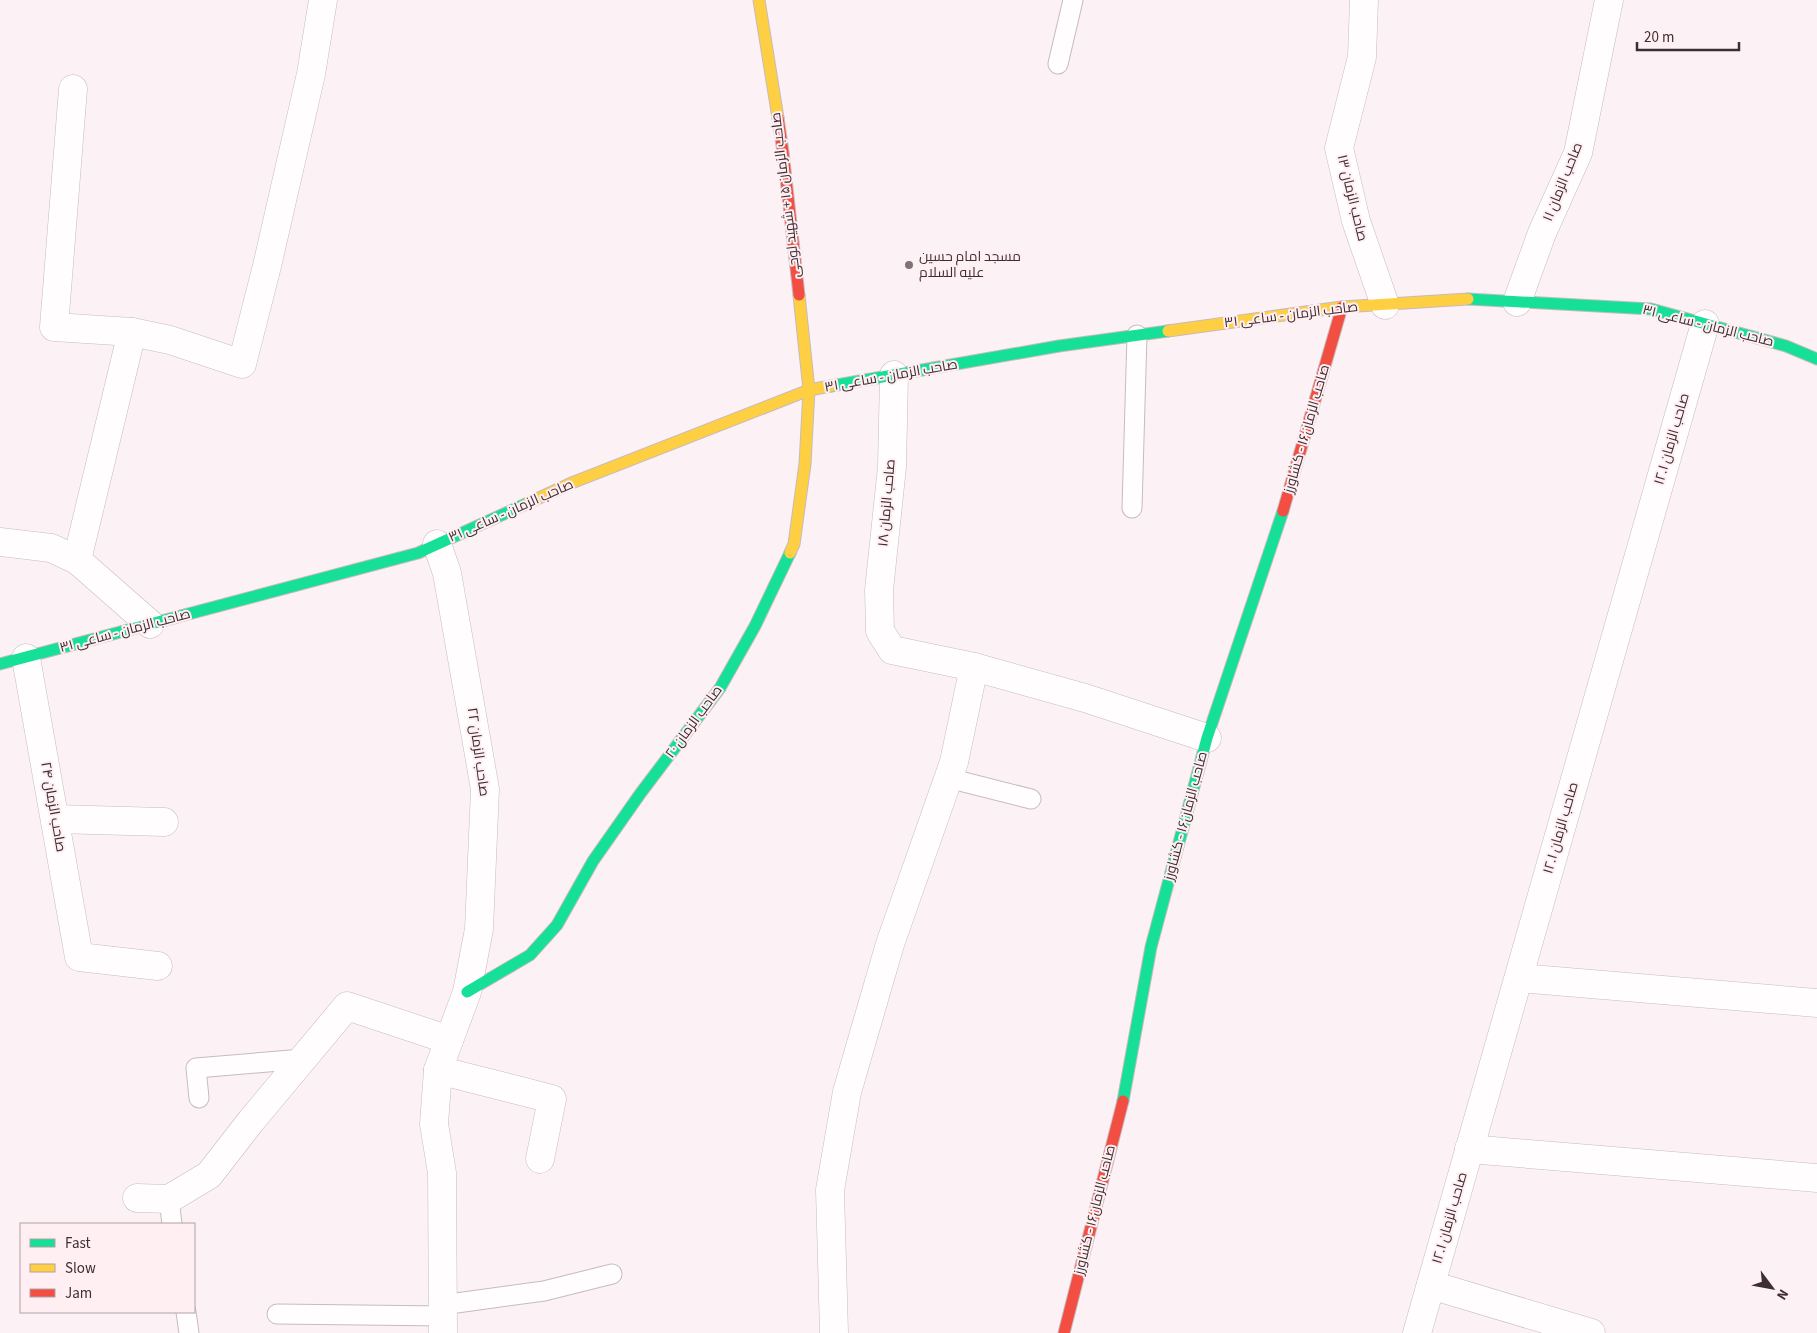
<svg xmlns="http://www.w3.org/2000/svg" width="1817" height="1333" font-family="'Source Sans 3',Cairo,sans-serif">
<rect width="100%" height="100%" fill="#fcf2f5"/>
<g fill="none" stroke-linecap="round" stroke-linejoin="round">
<g stroke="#c6bbbf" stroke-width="21">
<g id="lane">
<polyline points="1058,64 1073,0"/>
<polyline points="1132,508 1137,335"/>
<polyline points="948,778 1031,799"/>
<polyline points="199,1098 196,1068 303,1059"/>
<polyline points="169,1199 172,1224"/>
<polyline points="442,1305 544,1291 612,1274"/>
<polyline points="186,1312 189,1333"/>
<polyline points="277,1314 443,1316"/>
</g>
</g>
<g stroke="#c6bbbf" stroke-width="29">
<g id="street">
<polyline points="1364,0 1362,57 1339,148 1356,221 1385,305"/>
<polyline points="73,89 54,327 132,332 170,340 242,364 267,266 311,74 323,0"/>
<polyline points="1517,302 1542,233 1578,153 1609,0"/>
<polyline points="894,375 892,467 879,590 880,631 892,650 974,667 1085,698 1207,738"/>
<polyline points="0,542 51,548 77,560 150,624"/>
<polyline points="437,544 447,573 485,789 479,929 467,992 438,1070 434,1124 442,1173 443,1333"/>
<polyline points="77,560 132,332"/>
<polyline points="26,658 79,957 158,966"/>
<polyline points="55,819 164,822"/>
<polyline points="1519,978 1817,1003"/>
<polyline points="438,1070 552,1099 540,1159"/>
<polyline points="1469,1149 1817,1178"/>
<polyline points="137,1198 169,1199 209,1175 251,1121 347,1006 449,1040"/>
<polyline points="1431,1285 1591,1333"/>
<polyline points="834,1333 830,1190 847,1092 890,944 954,762 974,667"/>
<polyline points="1417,1333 1705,324"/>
</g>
</g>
<g stroke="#c6bbbf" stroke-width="13">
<g id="fast">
<polyline points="1468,299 1651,309 1786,346 1817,359"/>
<polyline points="831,386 1059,346 1168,331"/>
<polyline points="0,664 418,553 528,503"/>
<polyline points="467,992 530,955 557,925 593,861 640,794 720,688 755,626 790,553"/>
<polyline points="1123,1101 1151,947 1207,738 1283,511"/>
</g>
</g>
<g stroke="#c6bbbf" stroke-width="13">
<g id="slow">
<polyline points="759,0 778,118"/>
<polyline points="1168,331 1342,307 1468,299"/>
<polyline points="528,503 574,482 809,390 831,386"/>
<polyline points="790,553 794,544 805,464 809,390 799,295"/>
</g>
</g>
<g stroke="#c6bbbf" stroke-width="13">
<g id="jam">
<polyline points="778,118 783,152 799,295"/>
<polyline points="1283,511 1342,307"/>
<polyline points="1064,1333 1123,1101"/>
</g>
</g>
<use href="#lane" stroke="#fffdfe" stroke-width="19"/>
<use href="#street" stroke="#fffdfe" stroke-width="28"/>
<use href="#fast" stroke="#16e098" stroke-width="11"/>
<use href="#slow" stroke="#ffcf43" stroke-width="11"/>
<use href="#jam" stroke="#f24e42" stroke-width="11"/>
</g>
<circle fill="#7f7376" stroke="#ffeff3" stroke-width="2" cx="909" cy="265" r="5"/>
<g text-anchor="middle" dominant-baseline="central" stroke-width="4" stroke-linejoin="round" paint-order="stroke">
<g font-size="14" fill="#3c2e32" stroke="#ffeff3">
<text transform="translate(1563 182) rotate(-68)">صاحب الزمان ۱۱</text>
<text transform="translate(786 195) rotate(-97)">صاحب الزمان ۱۵ + شهید لوحی</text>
<text transform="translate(1352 198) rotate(76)">صاحب الزمان ۱۳</text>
<text transform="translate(1291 315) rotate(-7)">صاحب الزمان - ساعی ۳۱</text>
<text transform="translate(1708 326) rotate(14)">صاحب الزمان - ساعی ۳۱</text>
<text transform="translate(891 376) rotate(-10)">صاحب الزمان - ساعی ۳۱</text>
<text transform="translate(1307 429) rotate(-74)">صاحب الزمان۱۶ - کشاورز</text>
<text transform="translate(1672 439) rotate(-74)">صاحب الزمان ۱۲.۱</text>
<text transform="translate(887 503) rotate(-85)">صاحب الزمان ۱۸</text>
<text transform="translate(511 511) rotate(-24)">صاحب الزمان - ساعی ۳۱</text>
<text transform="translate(125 631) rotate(-15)">صاحب الزمان - ساعی ۳۱</text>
<text transform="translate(694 722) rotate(-54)">صاحب الزمان ۲۰</text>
<text transform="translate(478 752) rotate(82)">صاحب الزمان ۲۲</text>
<text transform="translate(53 807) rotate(80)">صاحب الزمان ۲۴</text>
<text transform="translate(1186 816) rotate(-75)">صاحب الزمان۱۶ - کشاورز</text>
<text transform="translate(1561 828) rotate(-74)">صاحب الزمان ۱۲.۱</text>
<text transform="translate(1095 1210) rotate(-76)">صاحب الزمان۱۶ - کشاورز</text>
<text transform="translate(1450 1218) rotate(-74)">صاحب الزمان ۱۲.۱</text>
</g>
<g font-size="14" fill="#3c2e32" stroke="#ffeff3" text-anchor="start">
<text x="919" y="257">مسجد امام حسین<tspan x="919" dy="16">علیه السلام</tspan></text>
</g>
</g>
<rect x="20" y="1223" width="175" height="90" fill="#ffeff3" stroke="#b1a2a6"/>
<rect x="30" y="1239" width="25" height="8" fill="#16e098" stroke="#b1a2a6"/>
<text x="65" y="1248" font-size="15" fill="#3c2e32">Fast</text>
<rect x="30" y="1264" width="25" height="8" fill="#ffcf43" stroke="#b1a2a6"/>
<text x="65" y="1273" font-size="15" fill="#3c2e32">Slow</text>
<rect x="30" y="1289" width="25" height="8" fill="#f24e42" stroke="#b1a2a6"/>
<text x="65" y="1298" font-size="15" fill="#3c2e32">Jam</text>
<g transform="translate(1772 1288) rotate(122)" stroke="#ffeff3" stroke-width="4" paint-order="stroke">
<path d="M0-4L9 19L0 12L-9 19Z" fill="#3c2e32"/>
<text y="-8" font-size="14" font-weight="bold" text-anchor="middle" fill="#3c2e32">N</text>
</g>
<path d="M1637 42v8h102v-8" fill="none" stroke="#3c2e32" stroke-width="2.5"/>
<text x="1644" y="42" font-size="15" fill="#3c2e32" stroke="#ffeff3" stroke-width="4" paint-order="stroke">20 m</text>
</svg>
